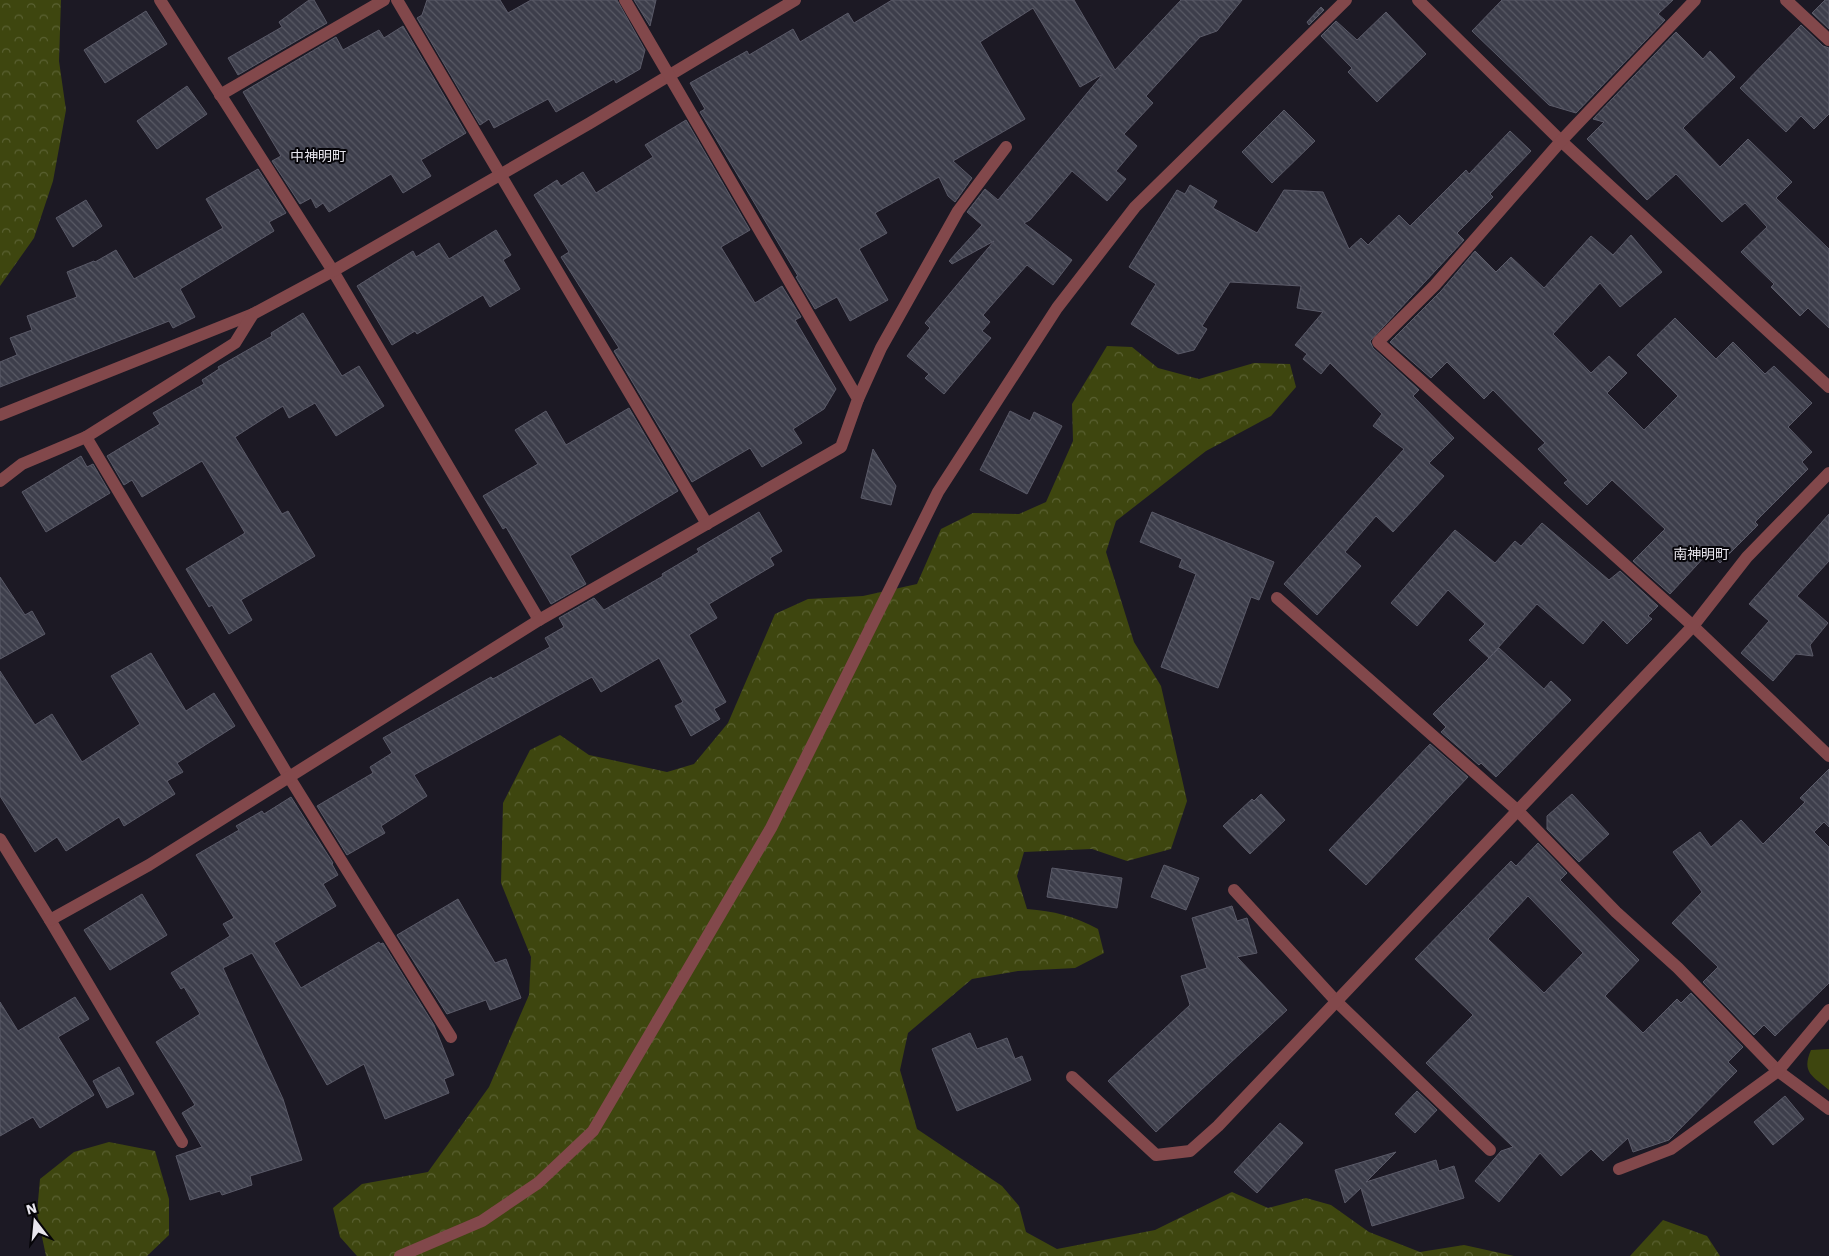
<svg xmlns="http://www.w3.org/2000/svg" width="1829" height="1256" font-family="'Work Sans','Noto Sans JP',sans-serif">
<defs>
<pattern id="forest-crowns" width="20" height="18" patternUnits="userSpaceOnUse" patternTransform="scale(1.25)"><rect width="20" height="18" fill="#3e460f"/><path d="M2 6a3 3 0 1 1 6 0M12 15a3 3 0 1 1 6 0" fill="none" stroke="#5a6132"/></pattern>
<pattern id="building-back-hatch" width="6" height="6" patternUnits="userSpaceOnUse" patternTransform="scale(1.25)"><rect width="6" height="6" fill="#3d3e4b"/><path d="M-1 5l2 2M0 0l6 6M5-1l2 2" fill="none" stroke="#595a65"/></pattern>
</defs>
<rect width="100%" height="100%" fill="#1c1924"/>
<path fill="#3e460f" d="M1829,1049v41c-16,-14 -28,-17 -18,-40z"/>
<g fill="url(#forest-crowns)">
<polygon points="0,0 61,0 59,61 66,110 53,181 34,238 0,286"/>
<path d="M1107,346l25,1 26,21 41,11 55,-16 36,1 6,23 -25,29 -65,35 -90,70 -10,31 28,90 27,44 26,115 -16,48 -44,12 -35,-12 -68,3 -7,24 10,33c27,2 47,7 71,20l6,24 -29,15 -57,3 -46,8 -64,54 -8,37 17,59 85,57 17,20 7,26 31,17 98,-19 77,-38 36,16 38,-10 25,7 38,27 51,20 44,-7 50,11h-1157l-17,-19 -7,-29 29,-24 66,-12 61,-85 40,-92 2,-38 -30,-74 2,-80 27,-53 30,-15 29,20 78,17 27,-8 34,-41 47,-109 33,-15 55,-3 54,-12 24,-55 32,-16 46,1 27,-12 27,-61 -1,-37z"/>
<polygon points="109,1142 155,1151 169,1199 169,1235 147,1256 46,1256 37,1213 40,1179 74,1152"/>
<polygon points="1663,1220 1707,1236 1720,1256 1630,1256"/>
</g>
<g fill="url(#building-back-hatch)" stroke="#5a5a68" fill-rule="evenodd">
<polygon points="309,0 314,0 327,23 238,75 228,58 282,27 279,22"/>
<polygon points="427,0 500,0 508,13 531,0 617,0 645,50 640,69 616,83 614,79 556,112 548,99 494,128 489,119 480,125 417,18 422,15"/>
<polygon points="634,0 656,0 650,26"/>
<polygon points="892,0 1074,0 1115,70 1181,0 1242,0 1217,31 1200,37 1146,96 1153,103 1124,134 1137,146 1116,171 1126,179 1107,201 1072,171 1030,220 1024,223 1072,260 1053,285 1027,265 983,315 990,322 982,331 991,338 944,394 925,378 929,374 907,356 930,328 925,323 994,241 952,264 949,261 982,225 967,212 985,189 998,200 1103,74 1080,87 1033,8 980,42 1025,119 953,161 972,178 955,202 948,196 939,177 875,213 887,233 859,249 888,300 850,321 837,297 815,309 796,277 798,276 700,112 705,109 690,83 747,51 749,55 793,29 800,42 848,13 854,23"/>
<polygon points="1502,0 1673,0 1658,14 1665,20 1576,113 1549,105 1472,31"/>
<polygon points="1825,0 1829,0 1829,29 1812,13"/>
<polygon points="1321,7 1324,10 1309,25 1307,22"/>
<polygon points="146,11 167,44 105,83 84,50"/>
<polygon points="1386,12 1426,54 1377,102 1348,72 1352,68 1321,36 1336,21 1357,40"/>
<polygon points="1801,25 1823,46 1829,48 1829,114 1814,129 1801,116 1786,132 1740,88"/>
<polygon points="403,26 466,133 421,160 431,176 403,193 391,174 329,212 323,203 316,208 311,198 300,204 272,161 281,156 243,92 336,37 343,50 379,30 384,38"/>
<polygon points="1676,32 1703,59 1710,51 1735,77 1683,128 1720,167 1748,139 1792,182 1776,198 1829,249 1829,328 1808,308 1800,316 1771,287 1774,284 1741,252 1767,227 1745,203 1722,222 1676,174 1647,200 1587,139 1604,122 1593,119"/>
<polygon points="187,86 207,114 157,149 137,121"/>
<polygon points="1284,110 1315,141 1272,183 1242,152"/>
<polygon points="686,120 750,230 721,247 755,303 782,286 801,317 795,320 836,389 824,409 793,429 802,443 762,467 750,448 692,482 614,351 619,348 561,257 569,252 534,195 557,180 561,186 583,172 596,193 653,157 645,145"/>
<polygon points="1510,131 1531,151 1490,194 1493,197 1457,233 1464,240 1370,341 1373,348 1419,390 1413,396 1454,438 1429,463 1444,476 1393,532 1376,516 1345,552 1361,566 1317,615 1284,584 1404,449 1373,426 1382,414 1330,363 1321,374 1303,359 1307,354 1295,345 1323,312 1297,308 1301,286 1230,282 1202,326 1207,329 1194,350 1178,354 1131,324 1156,284 1129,267 1177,190 1185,194 1190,185 1217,201 1213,208 1257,233 1284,190 1323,192 1349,249 1361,238 1368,245 1399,215 1410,226 1466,170 1469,174"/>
<polygon points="258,169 286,213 269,222 274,231 180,289 195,317 173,328 169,321 0,387 0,362 17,355 10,338 32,330 27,316 77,297 67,272 94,261 95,262 116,250 134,279 223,228 206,199"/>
<polygon points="86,200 102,226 73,247 56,218"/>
<polygon points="496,230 511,255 503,260 520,289 490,307 483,295 417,334 415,331 392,345 357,286 413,251 416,257 439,243 449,259"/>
<polygon points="1631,235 1662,272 1620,307 1600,283 1553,334 1591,373 1609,356 1627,373 1607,393 1644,430 1678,396 1637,355 1675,318 1716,359 1733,342 1765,374 1774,366 1812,403 1788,427 1812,452 1802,462 1808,469 1755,522 1758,525 1720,563 1709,552 1670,594 1633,561 1665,529 1612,480 1587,505 1564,483 1568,480 1538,449 1545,443 1493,390 1484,399 1447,362 1431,378 1390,342 1441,291 1475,251 1496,272 1511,257 1544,288 1591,236 1613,255"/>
<polygon points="303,313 342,376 359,366 384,406 336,436 315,403 289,418 283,406 235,437 282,514 288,511 315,556 241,600 252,620 229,634 212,605 209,607 186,569 245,533 202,461 142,497 132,480 124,485 107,456 160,424 153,413 204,384 202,380 219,369 218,367 272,336 271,333"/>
<polygon points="629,408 678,491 570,556 586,584 551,604 506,527 503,529 483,496 538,464 515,430 546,411 566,445"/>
<polygon points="1010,411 1030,421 1034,412 1062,426 1027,494 980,470"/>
<polygon points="873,449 896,486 891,505 861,498"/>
<polygon points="81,456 87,467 93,464 110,493 46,532 22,492"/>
<polygon points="759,512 782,551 770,558 774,565 709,604 717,618 689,635 726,702 714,709 720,719 691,736 675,706 683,702 659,658 601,692 592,677 414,775 427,796 381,826 385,833 347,855 317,806 373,773 370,767 392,753 383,738 491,677 493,679 550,647 545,638 564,627 559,618 594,598 604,610 663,576 662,574 699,552 697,549"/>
<polygon points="1152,512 1274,562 1259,600 1251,597 1218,688 1161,667 1196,574 1179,567 1182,559 1140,542"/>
<polygon points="1829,514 1829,561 1797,596 1828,623 1810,645 1813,656 1796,654 1773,681 1741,653 1769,621 1749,604"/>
<polygon points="1542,523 1609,580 1620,571 1658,606 1648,616 1652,619 1627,644 1603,620 1583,644 1537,604 1489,658 1469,640 1485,624 1448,590 1417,626 1391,603 1455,530 1495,563 1515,541 1521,546"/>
<polygon points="0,577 25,615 32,611 45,634 0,659"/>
<polygon points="1499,648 1544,689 1551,681 1571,700 1496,777 1481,763 1479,765 1441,732 1446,727 1433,714"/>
<polygon points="151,653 186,711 214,693 235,726 177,763 183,772 167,781 175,794 124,826 119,817 66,851 57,837 35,852 0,796 0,671 35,725 52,714 82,762 140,724 111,676"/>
<polygon points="1430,744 1468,777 1366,885 1329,850"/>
<polygon points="1829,769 1829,827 1824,822 1814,832 1829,847 1829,983 1775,1036 1764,1025 1754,1035 1703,982 1718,967 1672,923 1702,892 1673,852 1700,832 1711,847 1741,820 1763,844 1805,802 1800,798"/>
<polygon points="1261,794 1285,820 1250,854 1223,826 1252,799 1254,801"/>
<polygon points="1572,794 1609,834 1579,862 1547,829 1547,816"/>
<polygon points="291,797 333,863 332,864 338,875 323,884 336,906 274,943 301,988 379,942 380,944 383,943 434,1025 454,1075 444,1079 449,1093 385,1119 364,1064 327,1085 252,953 223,968 283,1099 302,1160 250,1176 252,1185 222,1195 220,1191 190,1200 176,1156 202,1147 182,1113 195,1105 156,1042 200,1014 184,987 181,989 171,973 230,936 223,924 234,918 196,855 239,830 236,826 262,811 264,814"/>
<path d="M1538,843l29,30 -7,7 79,80 -34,36 38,37 34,-34 4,4 10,-10 52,54 -15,15 9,9 -68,69 -36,12 -5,-14 -25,23 -12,-12 -30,27 -21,-23 -41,49 -24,-21 26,-30 12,-4 -87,-84 47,-48 -58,-56 96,-98 5,5zM1528,896l55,57 -39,40 -56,-54z"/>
<polygon points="1164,865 1199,878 1186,910 1151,897"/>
<polygon points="1052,868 1122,878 1117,908 1047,897"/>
<polygon points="142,894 167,935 110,970 84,930"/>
<polygon points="458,899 495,963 506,959 521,998 490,1010 486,1000 447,1014 397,935"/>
<polygon points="1232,906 1237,921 1247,918 1257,953 1237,957 1287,1010 1156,1132 1108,1081 1190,1005 1181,976 1207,968 1192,918"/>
<polygon points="75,997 89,1019 58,1037 94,1095 40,1128 33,1117 0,1136 0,1002 18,1031"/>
<polygon points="970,1033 977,1049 1007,1038 1015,1059 1022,1056 1031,1080 957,1111 932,1049"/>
<polygon points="119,1067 134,1094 107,1108 93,1081"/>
<polygon points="1417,1091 1437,1110 1415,1133 1395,1114"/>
<polygon points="1785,1096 1804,1119 1773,1145 1754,1122"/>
<polygon points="1280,1123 1303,1143 1257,1193 1234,1172"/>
<polygon points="1396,1152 1366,1182 1436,1160 1439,1171 1454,1166 1464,1198 1372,1226 1361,1188 1345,1203 1335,1170"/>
</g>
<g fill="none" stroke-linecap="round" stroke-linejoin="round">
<g stroke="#82484b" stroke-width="12">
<polyline points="160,0 333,271 539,620"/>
<polyline points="397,0 707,524"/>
<polyline points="1418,0 1561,141 1829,387"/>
<polyline points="1695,0 1561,141 1435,285 1378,342 1693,626 1829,756"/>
<polyline points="1786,0 1829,40"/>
<polyline points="220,95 384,0"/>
<polyline points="858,399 881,348 958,211 1006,147"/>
<polyline points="0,415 253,314"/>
<polyline points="86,437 289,777 451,1037"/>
<polyline points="0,481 22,464 86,437 235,343 253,314 333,271 590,123 795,0"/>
<polyline points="1277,598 1517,810 1616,912 1678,968 1778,1071 1829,1109"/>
<polyline points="0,839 50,920 182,1142"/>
<polyline points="1234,890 1336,1001 1490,1150"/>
<polyline points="50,920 149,865 539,620 841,447 858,399 625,0"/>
<polyline points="1072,1077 1156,1155 1190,1151 1218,1126 1693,626 1747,557 1829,473"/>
<polyline points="1619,1169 1671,1149 1778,1071 1829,1010"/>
<polyline points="400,1256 482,1221 538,1183 593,1131 771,828 938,492 1057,308 1135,207 1346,0"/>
</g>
</g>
<g text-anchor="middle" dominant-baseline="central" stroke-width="4" stroke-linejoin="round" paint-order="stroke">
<g font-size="14" fill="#e8e6ee" stroke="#060509">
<text x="318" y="156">中神明町</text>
<text x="1701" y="554">南神明町</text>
</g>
</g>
<g transform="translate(35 1221) rotate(344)" stroke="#060509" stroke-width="4" paint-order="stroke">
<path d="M0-4L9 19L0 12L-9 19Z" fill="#e8e6ee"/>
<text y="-8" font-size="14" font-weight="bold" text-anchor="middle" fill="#e8e6ee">N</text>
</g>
</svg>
